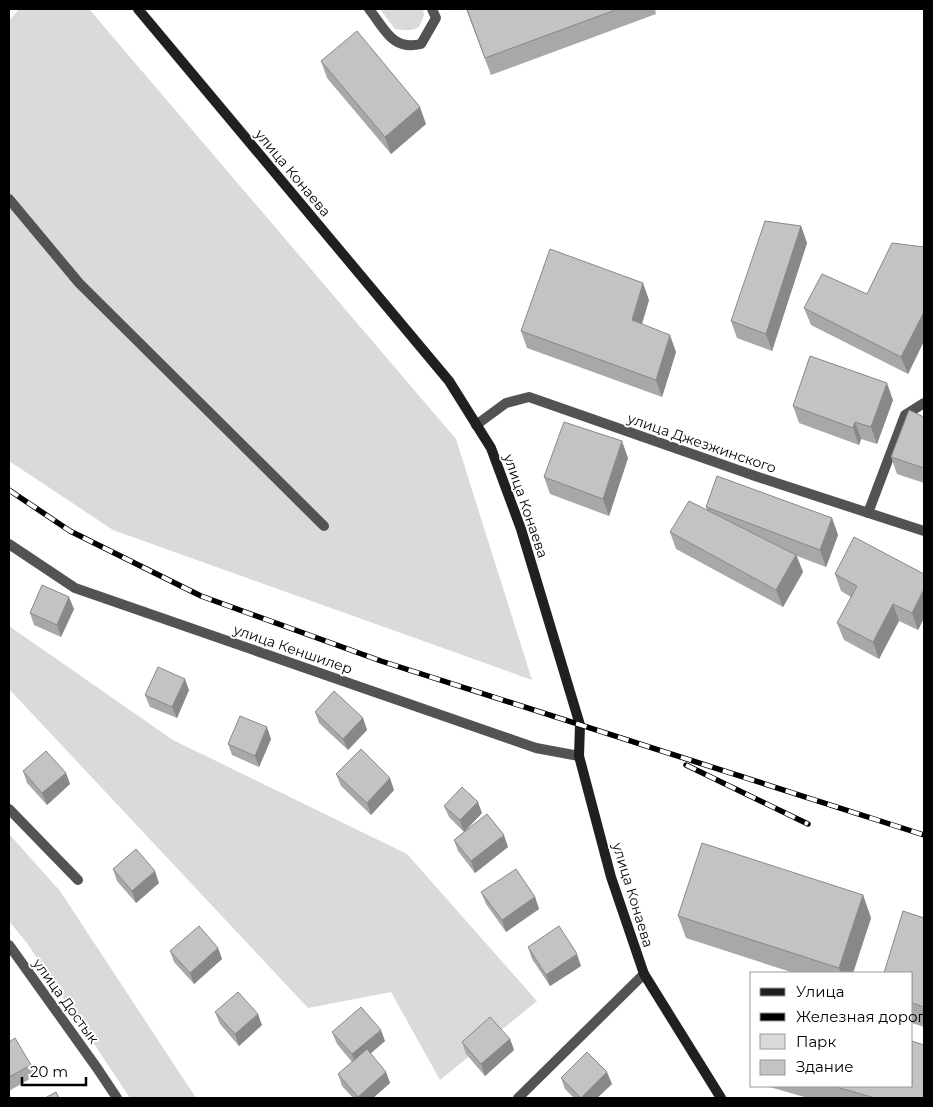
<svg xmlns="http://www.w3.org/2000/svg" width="933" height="1107" font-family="Montserrat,sans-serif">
<rect width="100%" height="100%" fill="#fff"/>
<g fill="#dadada">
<polygon points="19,9 89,9 456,439 532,680 113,530 9,461 9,21"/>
<path d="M380,9h43l1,6 -5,12c-9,5 -15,3 -24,2z"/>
<polygon points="9,626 173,740 407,854 537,1001 440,1080 391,992 308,1008 9,689"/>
<polygon points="9,834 60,891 196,1098 130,1098 27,943 9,921"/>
</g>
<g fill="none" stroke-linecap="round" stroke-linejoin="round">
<polyline stroke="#535353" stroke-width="10" points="9,199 79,283 324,526"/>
<g stroke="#535353" stroke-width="10">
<path d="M369,9c16,20 23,42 52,35l15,-26 -4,-9"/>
<polyline points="476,425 506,403 529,397 758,477 924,531"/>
<polyline points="868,513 905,415 924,403"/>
<polyline points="9,544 75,588 536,748 579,756"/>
<polyline points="9,809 78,880"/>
<polyline points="9,945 97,1068 117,1098"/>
<polyline points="518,1098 644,974"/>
</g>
<polyline stroke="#202020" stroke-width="10" points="138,9 449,381 491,448 521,529 580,725 579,756 611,877 644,974 721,1098"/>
<g stroke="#000" stroke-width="5.5">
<g id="rail">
<polyline points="9,490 70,531 201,596 381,661 924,835"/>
<polyline points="686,765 808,824"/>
</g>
</g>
<use href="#rail" stroke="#fff" stroke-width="4" stroke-dasharray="11" stroke-linecap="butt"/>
</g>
<g fill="#a8a8a8">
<polygon points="466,9 655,9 656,14 491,75"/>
<polygon points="321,61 426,124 391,154 327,78"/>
<polygon points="801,226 807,243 772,351 737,338 731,321"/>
<polygon points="924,247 924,341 908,374 811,325 804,308 867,294"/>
<polygon points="649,300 642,324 676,352 662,397 527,348 521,331"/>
<polygon points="893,400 877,444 861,439 859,445 799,423 793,406"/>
<polygon points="924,417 924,483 897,474 891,457"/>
<polygon points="628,458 609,516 550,494 544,477"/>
<polygon points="706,507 832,518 838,535 826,567 797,556 803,572 783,607 676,549 670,532 707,510"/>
<polygon points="835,574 924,574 924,618 918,630 899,621 879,659 844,640 837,623 851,597 841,591"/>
<polygon points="74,609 61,637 34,625 30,613"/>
<polygon points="189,690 177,718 150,707 145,695"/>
<polygon points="315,712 363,718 367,730 348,750 319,723"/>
<polygon points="271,739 259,767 232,755 228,744"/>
<polygon points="23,771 66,773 70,784 47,805 27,783"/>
<polygon points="336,774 394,790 371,815 341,786"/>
<polygon points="444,806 482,813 466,830 508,847 475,873 458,851 454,840 464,832 449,817"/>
<polygon points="113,869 159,883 136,903 117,881"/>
<polygon points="481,892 535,897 539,909 506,932 486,904"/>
<polygon points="863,895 871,918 853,973 794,973 686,938 678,916"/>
<polygon points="924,918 924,1027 912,1023 912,973"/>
<polygon points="528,947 581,966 550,986 532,959"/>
<polygon points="218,948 222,959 194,984 174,962 170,951"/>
<polygon points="215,1012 262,1025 239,1046 220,1024"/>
<polygon points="332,1032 385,1041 370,1054 386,1072 390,1083 373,1098 353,1098 342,1086 338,1074 352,1062 337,1044"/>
<polygon points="510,1039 514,1050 485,1076 466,1054 462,1042"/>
<polygon points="9,1042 31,1065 35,1076 9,1091"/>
<polygon points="561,1078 612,1084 597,1098 574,1098 565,1089"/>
<polygon points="766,1086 912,1086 924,1098 808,1098"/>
</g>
<g fill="#888">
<polygon points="420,107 426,124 391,154 385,137"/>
<polygon points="801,226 807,243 772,351 766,334"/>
<polygon points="643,283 649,300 638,337 632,320"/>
<polygon points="924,312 924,341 908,374 901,357"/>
<polygon points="670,335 676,352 662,397 656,380"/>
<polygon points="887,383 893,400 877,444 871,427"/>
<polygon points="855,422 861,439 859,445 853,428"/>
<polygon points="622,441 628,458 609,516 603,499"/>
<polygon points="832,518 838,535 826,567 820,550"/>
<polygon points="796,555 803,572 783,607 776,590"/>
<polygon points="924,589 924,618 918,630 912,613"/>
<polygon points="69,597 74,609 61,637 57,625"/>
<polygon points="893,604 899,621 879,659 873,642"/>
<polygon points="185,679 189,690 177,718 172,707"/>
<polygon points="363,718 367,730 348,750 343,739"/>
<polygon points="267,727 271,739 259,767 255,756"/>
<polygon points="66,773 70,784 47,805 42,793"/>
<polygon points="390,778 394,790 371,815 367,803"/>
<polygon points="478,802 482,813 464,832 460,820"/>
<polygon points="504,835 508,847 475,873 471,861"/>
<polygon points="155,871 159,883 136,903 132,891"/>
<polygon points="863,895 871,918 853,973 841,973 839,968"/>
<polygon points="535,897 539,909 506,932 502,920"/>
<polygon points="218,948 222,959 194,984 190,973"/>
<polygon points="577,954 581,966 550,986 546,975"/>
<polygon points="258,1014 262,1025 239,1046 235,1034"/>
<polygon points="381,1030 385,1041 356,1066 352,1054"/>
<polygon points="510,1039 514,1050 485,1076 481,1064"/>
<polygon points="386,1072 390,1083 373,1098 358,1098 358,1097"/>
<polygon points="607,1072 612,1084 597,1098 581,1098"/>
</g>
<g fill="#c3c3c3" stroke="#888">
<polygon points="467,9 618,9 485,58"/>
<polygon points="357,31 420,107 385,137 321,61"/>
<polygon points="765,221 801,226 766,334 731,321"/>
<polygon points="892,243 924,247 924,312 901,357 804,308 822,274 867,294"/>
<polygon points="550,249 643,283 632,320 670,335 656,380 521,331"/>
<polygon points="810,356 887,383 871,427 855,422 853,428 793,406"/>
<polygon points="909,410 924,417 924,468 891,457"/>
<polygon points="564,422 622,441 603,499 544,477"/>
<polygon points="717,476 832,518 820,550 706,507"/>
<polygon points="689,501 796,555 776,590 670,532"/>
<polygon points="854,537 924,574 924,589 912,613 893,604 873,642 837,623 857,586 835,574"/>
<polygon points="42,585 69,597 57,625 30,613"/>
<polygon points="158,667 185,679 172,707 145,695"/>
<polygon points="334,691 363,718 343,739 315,712"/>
<polygon points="240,716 267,727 255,756 228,744"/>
<polygon points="361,749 390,778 367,803 336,774"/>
<polygon points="46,751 66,773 42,793 23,771"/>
<polygon points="462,787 478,802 460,820 444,806"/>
<polygon points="487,814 504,835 471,861 454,840"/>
<polygon points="702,843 863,895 839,968 678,916"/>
<polygon points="136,849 155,871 132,891 113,869"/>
<polygon points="516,869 535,897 502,920 481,892"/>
<polygon points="903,911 924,918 924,1007 912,1003 912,973 884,973"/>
<polygon points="199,926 218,948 190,973 170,951"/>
<polygon points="559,926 577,954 546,975 528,947"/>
<polygon points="238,992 258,1014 235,1034 215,1012"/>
<polygon points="361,1007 381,1030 352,1054 332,1032"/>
<polygon points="490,1017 510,1039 481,1064 462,1042"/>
<polygon points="15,1038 31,1065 9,1077 9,1042"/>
<polygon points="912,1041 924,1045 924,1098 875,1098 833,1086 912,1086"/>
<polygon points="367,1049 386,1072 358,1097 338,1074"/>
<polygon points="587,1052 607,1072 581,1098 561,1078"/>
<polygon points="56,1092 59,1098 45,1098"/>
</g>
<g text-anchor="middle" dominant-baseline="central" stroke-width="4" stroke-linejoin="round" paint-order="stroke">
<g font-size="14" fill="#000" stroke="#fff">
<text transform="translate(293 173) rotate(50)">улица Конаева</text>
<text transform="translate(702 443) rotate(19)">улица Джезжинского</text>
<text transform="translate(526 506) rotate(71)">улица Конаева</text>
<text transform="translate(293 649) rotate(19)">улица Кеншилер</text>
<text transform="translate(633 895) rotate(73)">улица Конаева</text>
<text transform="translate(66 1001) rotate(54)">улица Достык</text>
</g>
</g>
<rect width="933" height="1107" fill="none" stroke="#000000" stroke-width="20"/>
<rect x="750" y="972" width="162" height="115" fill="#ffffff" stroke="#999999"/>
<rect x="760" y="988" width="25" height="8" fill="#202020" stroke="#999999"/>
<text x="796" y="997" font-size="15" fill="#000000">Улица</text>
<rect x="760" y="1013" width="25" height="8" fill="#000000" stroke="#999999"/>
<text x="796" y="1022" font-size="15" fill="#000000">Железная дорога</text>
<rect x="760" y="1034" width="25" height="15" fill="#dadada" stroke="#999999"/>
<text x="796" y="1047" font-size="15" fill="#000000">Парк</text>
<rect x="760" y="1060" width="25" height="15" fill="#c3c3c3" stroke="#999999"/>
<text x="796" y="1072" font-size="15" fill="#000000">Здание</text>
<path d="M22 1077v8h64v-8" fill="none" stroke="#000000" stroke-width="2.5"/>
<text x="30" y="1077" font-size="15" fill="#000000" stroke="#ffffff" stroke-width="4" paint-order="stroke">20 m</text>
</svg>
